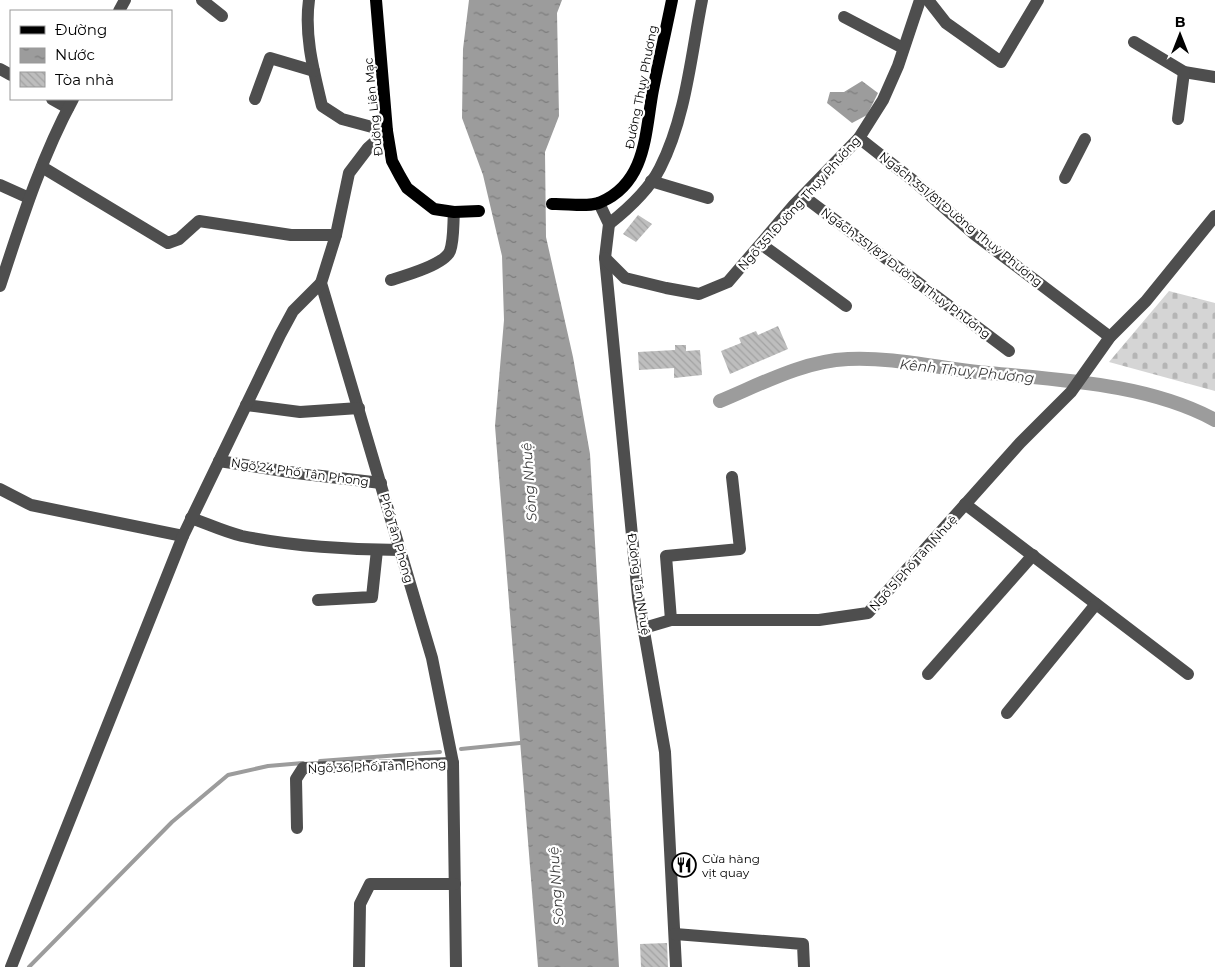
<svg xmlns="http://www.w3.org/2000/svg" width="1215" height="967" font-family="Montserrat,sans-serif">
<defs>
<pattern id="cemetery-stones" width="16" height="16" patternUnits="userSpaceOnUse" patternTransform="scale(1.25)"><rect width="16" height="16" fill="#d5d5d5"/><path d="M2 7V4a2 2 0 0 1 4 0v3zM10 15v-3a2 2 0 0 1 4 0v3z" fill="#b5b5b5"/></pattern>
<pattern id="water-ripples" width="26" height="14" patternUnits="userSpaceOnUse" patternTransform="scale(1.25)"><rect width="26" height="14" fill="#9c9c9c"/><path d="M2 4q2-2 4 0t4 0M15 11q2-2 4 0t4 0" fill="none" stroke="#7d7d7d"/></pattern>
<pattern id="building-back-hatch" width="6" height="6" patternUnits="userSpaceOnUse" patternTransform="scale(1.25)"><rect width="6" height="6" fill="#bebebe"/><path d="M-1 5l2 2M0 0l6 6M5-1l2 2" fill="none" stroke="#a2a2a2"/></pattern>
</defs>
<rect width="100%" height="100%" fill="#fff"/>
<polygon fill="url(#cemetery-stones)" points="1169,291 1215,303 1215,391 1109,362"/>
<g fill="url(#water-ripples)">
<polygon points="469,0 562,0 557,13 559,116 545,152 546,237 573,357 590,454 619,967 538,967 495,426 504,320 502,256 483,175 462,118 463,49"/>
<polygon points="862,81 878,93 867,115 852,123 827,103 830,92 844,92"/>
</g>
<g fill="none" stroke-linecap="round" stroke-linejoin="round">
<g stroke="#9c9c9c" stroke-width="4">
<polyline points="461,749 520,743"/>
<polyline points="320,761 440,752"/>
<polyline points="29,967 172,822 228,775 268,766 303,763"/>
</g>
<path stroke="#9c9c9c" stroke-width="14" d="M720,401c41,-17 83,-40 128,-42 40,-2 81,7 121,12 80,9 174,10 246,49"/>
</g>
<g fill="url(#building-back-hatch)">
<polygon points="638,215 652,224 636,242 623,234"/>
<polygon points="778,326 788,349 730,374 721,351 741,343 739,338 756,331 758,335"/>
<polygon points="675,345 686,345 686,351 700,350 702,375 674,378 674,368 639,370 638,352 675,350"/>
<polygon points="679,857 689,857 689,873 679,875"/>
<polygon points="667,943 668,967 641,967 640,944"/>
</g>
<g fill="none" stroke-linecap="round" stroke-linejoin="round">
<g stroke="#4e4e4e" stroke-width="12">
<polyline points="202,0 222,16"/>
<path d="M309,0c-5,36 5,72 13,106l20,13 45,12"/>
<polyline points="928,0 946,23 1001,62 1038,0"/>
<polyline points="119,11 125,0"/>
<polyline points="844,17 903,48"/>
<polyline points="1134,42 1184,72 1215,77"/>
<polyline points="0,69 11,75"/>
<polyline points="52,99 68,108"/>
<polyline points="255,99 270,58 314,71"/>
<polyline points="1178,119 1184,72"/>
<polyline points="387,131 368,148 349,173 336,235 321,283 432,658 453,763 456,967"/>
<polyline points="859,138 915,182 974,234 1110,337"/>
<polyline points="42,167 168,243 179,239 199,221 291,235 336,235"/>
<polyline points="1065,178 1085,139"/>
<polyline points="651,181 708,198"/>
<polyline points="0,185 29,198"/>
<polyline points="803,196 1009,351"/>
<polyline points="599,203 609,224 605,258 638,597 665,752 676,967"/>
<path d="M609,224c19,-15 40,-34 51,-56 26,-51 31,-113 42,-168"/>
<polyline points="761,244 846,306"/>
<polyline points="605,258 625,278 666,288 699,294 728,282 794,205 859,138 883,100 898,66 920,0"/>
<path d="M391,280c13,-4 53,-15 59,-29 4,-11 3,-27 4,-39"/>
<path d="M0,286c21,-64 41,-128 73,-187"/>
<polyline points="246,405 300,412 359,408"/>
<polyline points="219,461 296,473 381,483"/>
<polyline points="0,489 31,505 183,536"/>
<polyline points="965,504 1188,674"/>
<path d="M191,518c17,6 34,14 51,18 48,10 110,14 158,14"/>
<polyline points="318,600 372,597 377,550"/>
<polyline points="671,620 666,556 740,549 732,477"/>
<polyline points="644,628 671,620 819,620 868,613 1020,443 1071,392 1110,337 1146,301 1215,216"/>
<polyline points="928,674 1033,555"/>
<polyline points="1007,713 1096,604"/>
<polyline points="297,828 296,779 303,768 453,763"/>
<polyline points="675,934 803,944 804,967"/>
<polyline points="11,967 183,536 280,335 293,311 321,283"/>
<polyline points="359,967 360,904 370,884 455,884"/>
</g>
<g stroke="#000" stroke-width="12">
<polyline points="376,0 387,131 392,161 400,176 407,188 434,209 454,212 479,211"/>
<path d="M552,204c14,-1 36,4 49,-2 46,-20 44,-70 52,-112 6,-30 13,-60 19,-90"/>
</g>
</g>
<defs>
<g id="restaurant-ring" transform="scale(1.25)"><circle r="9.5" fill="#fff" stroke="#000" stroke-width="1.5"/><path d="M-5-6h1v4h1v-4h1v4h1v-4h1v5L-1.5 .5V6h-2V.5L-5-1ZM5-6V6H3V1.5H1.5Q1.5-4 5-6Z" fill="#000"/></g>
</defs>
<g fill-rule="evenodd">
<use href="#restaurant-ring" x="684" y="865"/>
</g>
<g text-anchor="middle" dominant-baseline="central" stroke-width="4.5" stroke-linejoin="round" paint-order="stroke">
<g font-size="12" fill="#000" stroke="#fff">
<text transform="translate(641 87) rotate(-79)">Đường Thụy Phương</text>
<text transform="translate(373 107) rotate(-96)">Đường Liên Mạc</text>
<text transform="translate(799 203) rotate(-48)">Ngõ 351 Đường Thụy Phương</text>
<text transform="translate(961 219) rotate(39)">Ngách 351/81 Đường Thụy Phương</text>
<text transform="translate(906 273) rotate(37)">Ngách 351/87 Đường Thụy Phương</text>
<text transform="translate(300 472) rotate(8)">Ngõ 24 Phố Tân Phong</text>
<text transform="translate(397 538) rotate(74)">Phố Tân Phong</text>
<text transform="translate(913 563) rotate(-48)">Ngõ 5 Phố Tân Nhuệ</text>
<text transform="translate(639 584) rotate(82)">Đường Tân Nhuệ</text>
<text transform="translate(377 766) rotate(-2)">Ngõ 36 Phố Tân Phong</text>
</g>
<g font-size="12" fill="#000" stroke="#fff" text-anchor="start">
<text x="702" y="858">Cửa hàng<tspan x="702" dy="14">vịt quay</tspan></text>
</g>
<g font-size="14" font-style="italic" fill="#3d3d3d" stroke="#fff">
<text transform="translate(967 371) rotate(6)">Kênh Thuỵ Phương</text>
<text transform="translate(529 482) rotate(-94)">Sông Nhuệ</text>
<text transform="translate(556 886) rotate(-94)">Sông Nhuệ</text>
</g>
</g>
<rect x="10" y="10" width="162" height="90" fill="#ffffff" stroke="#999999"/>
<rect x="20" y="26" width="25" height="8" fill="#000000" stroke="#999999"/>
<text x="55" y="35" font-size="15" fill="#000000">Đường</text>
<rect x="20" y="48" width="25" height="15" fill="url(#water-ripples)" stroke="#999999"/>
<text x="55" y="60" font-size="15" fill="#000000">Nước</text>
<rect x="20" y="72" width="25" height="15" fill="url(#building-back-hatch)" stroke="#999999"/>
<text x="55" y="85" font-size="15" fill="#000000">Tòa nhà</text>
<g transform="translate(1180 35)" stroke="#ffffff" stroke-width="4" paint-order="stroke">
<path d="M0-4L9 19L0 12L-9 19Z" fill="#000000"/>
<text y="-8" font-size="14" font-weight="bold" text-anchor="middle" fill="#000000">B</text>
</g>
</svg>
